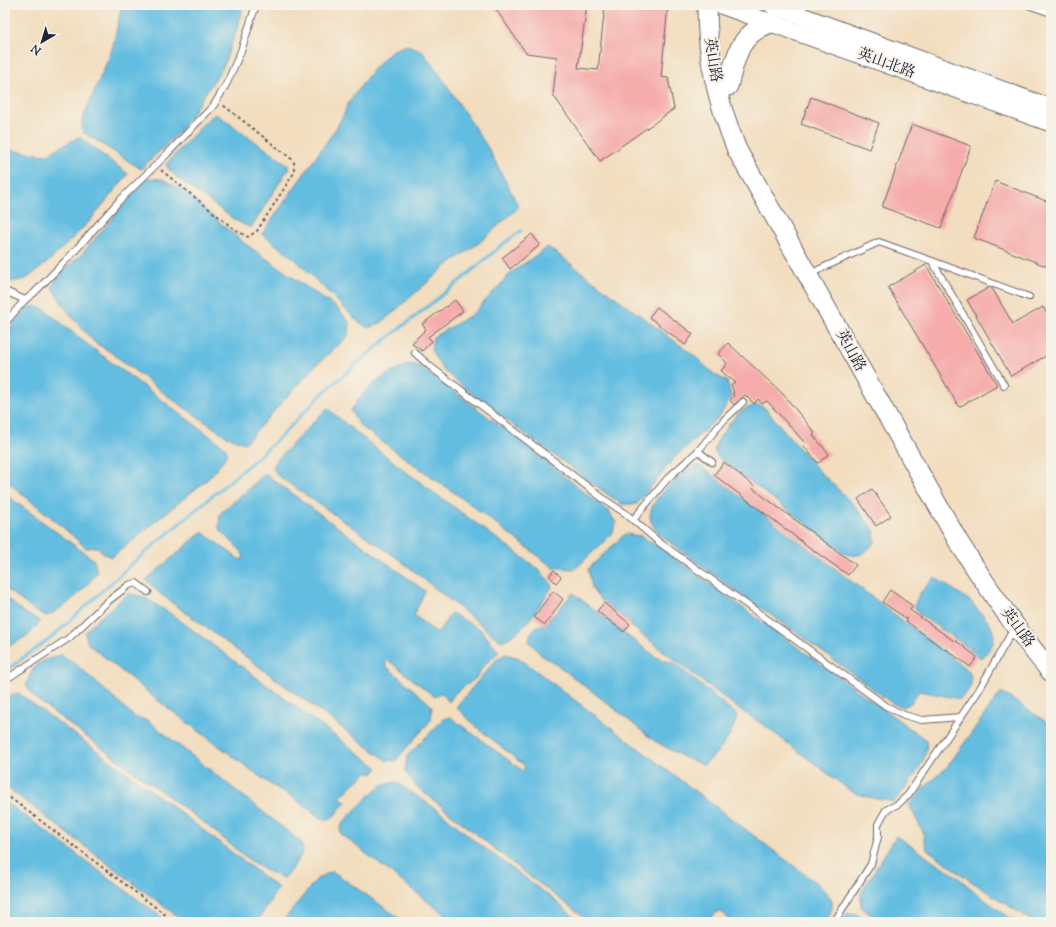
<svg xmlns="http://www.w3.org/2000/svg" width="1056" height="927" font-family="'Sorts Mill Goudy','Noto Serif SC',serif">
<rect width="100%" height="100%" fill="#f7f3e8"/>
<filter id="ink" filterUnits="userSpaceOnUse"><feTurbulence type="fractalNoise" baseFrequency=".025" numOctaves="2"/><feDisplacementMap in="SourceGraphic" scale="8" xChannelSelector="R" yChannelSelector="G"/><feConvolveMatrix kernelMatrix="1 2 1 2 8 2 1 2 1" color-interpolation-filters="sRGB"/></filter>
<filter id="wash" filterUnits="userSpaceOnUse"><feTurbulence type="fractalNoise" baseFrequency=".012" numOctaves="4" result="noise"/><feDisplacementMap in="SourceGraphic" scale="16" xChannelSelector="R" yChannelSelector="G"/><feGaussianBlur stdDeviation="0.9" result="paint"/><feColorMatrix in="noise" values="0 0 0 0 0 0 0 0 0 0 0 0 0 0 0 0 0 1.4 0 .05"/><feComposite in="paint" operator="in"/></filter>
<g filter="url(#wash)">
<rect width="100%" height="100%" fill="#f2ddbe"/>
<g fill="#64bde1" stroke="#43708e">
<polygon points="122,5 240,5 242,10 238,26 223,67 180,131 141,169 83,132 82,120 112,50"/>
<polygon points="407,45 421,50 442,78 488,148 519,207 479,243 446,266 381,323 368,328 355,319 295,259 262,234 337,127 345,112 347,105 374,68 391,51"/>
<polygon points="216,114 287,164 289,170 284,175 251,228 235,220 183,182 169,170 166,164 209,118"/>
<polygon points="79,137 128,174 88,223 48,262 26,279 11,282 5,280 5,148 15,151 46,155"/>
<polygon points="147,178 162,179 182,190 244,243 338,309 350,323 349,334 344,340 316,365 245,443 226,436 169,397 112,353 94,342 72,317 59,299 52,287 59,274 81,255"/>
<polygon points="548,247 692,354 715,375 727,381 731,397 719,417 675,457 637,504 621,504 487,406 443,370 431,350 433,337 473,314 512,272"/>
<path d="M34,306l10,3 44,36 138,103 1,6 -7,11 -11,13 -97,79 -8,-3 -6,-7 -12,1 -23,-21 -58,-47v-144c7,-11 16,-28 29,-30z"/>
<path d="M409,364l10,2 98,72 92,74 7,11 -4,11 -37,35 -21,-1 -84,-64 -110,-78 -9,-15c14,-25 33,-36 58,-47z"/>
<path d="M757,405l7,2 54,63 36,35 20,25 1,12c-10,11 -15,17 -31,11l-127,-97c-1,-2 -2,-4 -3,-6 0,-7 20,-33 25,-37 6,-5 12,-6 18,-8z"/>
<path d="M327,408c67,58 140,108 210,160l15,16 -1,5c-14,19 -26,44 -50,52l-101,-81 -123,-85 -4,-8 4,-7z"/>
<path d="M694,466h6l269,205c5,13 1,20 -9,28l-41,-8 -8,12 -8,4 -11,-4 -106,-78 -52,-35 -74,-55c-4,-6 -10,-12 -10,-19 1,-19 30,-41 44,-50z"/>
<polygon points="265,474 425,591 414,615 437,634 451,613 480,629 499,652 483,666 476,678 455,693 449,702 441,692 435,697 388,660 385,665 432,706 431,720 395,761 386,760 159,593 146,580 202,532 240,560 244,558 242,552 219,529 220,514"/>
<path d="M5,494l89,66 3,12c-12,18 -31,35 -50,44l-12,-5 -30,-23z"/>
<path d="M625,534l16,2 19,12 266,192c0,3 1,7 0,10 -1,15 -22,40 -32,52l-26,-5 -16,-5 -87,-66 -29,-19 -105,-81v-3c-9,-7 -33,-23 -38,-33 -2,-3 -3,-16 -5,-21z"/>
<path d="M935,577c10,8 21,14 31,21 4,2 7,6 9,9 11,11 27,27 14,43 -3,3 -5,6 -9,8l-18,-15 -42,-28 -6,-9 6,-13z"/>
<polygon points="129,593 145,598 171,614 378,768 373,774 367,772 340,797 346,802 334,816 325,821 291,796 270,784 160,702 88,644 85,633 90,626"/>
<path d="M573,593l56,44 30,22 15,4 63,52c-4,21 -17,36 -33,50l-19,-7 -32,-18 -38,-31 -59,-45 -15,-9 -12,-14 1,-7 7,-8 8,-1z"/>
<polygon points="5,597 23,612 40,621 29,635 5,648"/>
<path d="M505,654l14,4 300,227c16,16 16,16 8,37h-94l-14,-11 -7,5 2,6h-124l-75,-57 -99,-79 -11,-15 2,-15 37,-37 6,-2 73,54 2,-5 -46,-37 -23,-22 39,-46z"/>
<path d="M61,655l11,6 64,57 11,2 154,122 2,10 -12,18 -8,8c-29,-9 -56,-38 -80,-56 -55,-41 -112,-81 -167,-123l-10,-14c8,-22 13,-24 35,-30z"/>
<polygon points="1001,692 1051,725 1051,922 1034,922 972,882 927,849 922,830 909,805 922,790 947,767"/>
<polygon points="18,693 168,803 278,888 257,922 185,922 5,786 5,698"/>
<polygon points="396,782 443,814 475,841 548,895 580,922 454,922 341,834 340,829 344,821 375,790 383,785"/>
<polygon points="5,801 168,922 5,922"/>
<polygon points="896,836 955,875 985,900 1016,922 880,922 861,907 861,893"/>
<polygon points="332,871 405,922 282,922 317,879"/>
<polygon points="854,913 870,922 839,922 846,914"/>
</g>
<g fill="none" stroke-linecap="round" stroke-linejoin="round">
<polyline stroke="#64bde1" stroke-width="3" points="5,671 52,637 134,562 257,458 281,436 323,393 379,345 461,280 503,244 521,231"/>
</g>
<g id="blocks">
<g fill="#f5acaa">
<polygon points="493,5 587,5 578,68 598,70 605,5 668,5 661,77 668,78 674,109 600,161 553,95 557,57 526,53"/>
<polygon points="811,97 879,123 869,149 801,124"/>
<polygon points="912,124 971,146 941,228 882,207"/>
<polygon points="995,181 1051,203 1051,268 974,238"/>
<polygon points="532,234 540,245 510,269 502,258"/>
<polygon points="926,265 997,385 959,407 888,287"/>
<polygon points="990,287 992,288 1013,324 1043,307 1051,320 1051,353 1011,376 967,300"/>
<polygon points="455,300 463,311 428,337 432,341 422,351 416,346 415,347 412,343 426,329 422,324"/>
<polygon points="657,307 693,334 685,345 649,317"/>
<polygon points="728,343 783,394 815,433 813,435 829,454 818,463 803,445 805,443 767,401 762,404 758,399 754,404 745,395 734,405 730,400 734,396 732,394 734,393 731,385 735,382 721,371 727,363 718,354"/>
<polygon points="724,462 754,486 752,488 856,565 848,575 813,550 714,475"/>
<polygon points="872,489 891,516 876,526 858,499"/>
<polygon points="554,570 561,577 556,583 549,576"/>
<polygon points="890,590 913,606 910,610 954,641 955,640 977,657 970,667 946,649 945,650 906,621 907,619 882,602"/>
<polygon points="553,591 563,599 545,625 534,617"/>
<polygon points="604,603 630,624 624,632 597,611"/>
</g>
</g>
</g>
<g filter="url(#ink)">
<use href="#blocks" fill-opacity="0" stroke="#6b6369" stroke-width="1"/>
<g fill="none" stroke-linecap="round" stroke-linejoin="round">
<g stroke="#6b6369" stroke-width="8">
<g id="service">
<polyline points="1028,5 1051,13"/>
<polyline points="932,261 1029,297"/>
<polyline points="818,270 879,242 932,261 1004,385"/>
<polyline points="5,291 25,300"/>
<polyline points="5,323 24,301 34,293 73,253 119,201 167,154 214,105 226,85 241,51 256,5"/>
<polyline points="415,353 432,368 605,500 625,513 660,543 764,617 886,706 904,715 922,720 961,717"/>
<polyline points="698,451 712,462"/>
<polyline points="633,520 668,478 698,451 724,420 743,402"/>
<polyline points="5,680 69,638 107,602 129,585 136,583 148,592"/>
<polyline points="834,922 871,864 878,837 878,824 886,810 898,804 908,795 979,690 1014,628"/>
</g>
</g>
<g stroke="#6b6369" stroke-width="19">
<g id="secondary">
<polyline points="721,5 1051,123"/>
<polyline points="772,5 1051,108"/>
</g>
</g>
<g stroke="#6b6369" stroke-width="21">
<g id="primary">
<path d="M707,5c0,54 10,95 30,145l221,391c29,46 59,90 93,131"/>
<polyline points="775,5 777,7"/>
<path d="M728,86c8,-29 10,-52 43,-63"/>
</g>
</g>
<g stroke="#6b6369" stroke-width="2" stroke-dasharray="3 3" stroke-linecap="butt">
<polyline points="161,170 234,229 248,237 257,231 294,173 294,161 223,105"/>
<polyline points="5,794 175,922"/>
</g>
<use href="#service" stroke="#fff" stroke-width="6"/>
<use href="#secondary" stroke="#fff" stroke-width="17"/>
<use href="#primary" stroke="#fff" stroke-width="19"/>
</g>
</g>
<g text-anchor="middle" dominant-baseline="central" stroke-width="4" stroke-linejoin="round" paint-order="stroke">
<g font-size="15" fill="#22223b" stroke="#f7f3e8">
<text transform="translate(712 60) rotate(81)">英山路</text>
<text transform="translate(886 64) rotate(20)">英山北路</text>
<text transform="translate(850 351) rotate(61)">英山路</text>
<text transform="translate(1017 628) rotate(53)">英山路</text>
</g>
</g>
<rect width="1056" height="927" fill="none" stroke="#f7f3e8" stroke-width="20"/>
<g transform="translate(42 42) rotate(218)" stroke="#f7f3e8" stroke-width="3" paint-order="stroke">
<path d="M0-3L7 15L0 10L-7 15Z" fill="#22223b"/>
<text y="-6" font-size="11" font-weight="bold" text-anchor="middle" fill="#22223b">N</text>
</g>
</svg>
